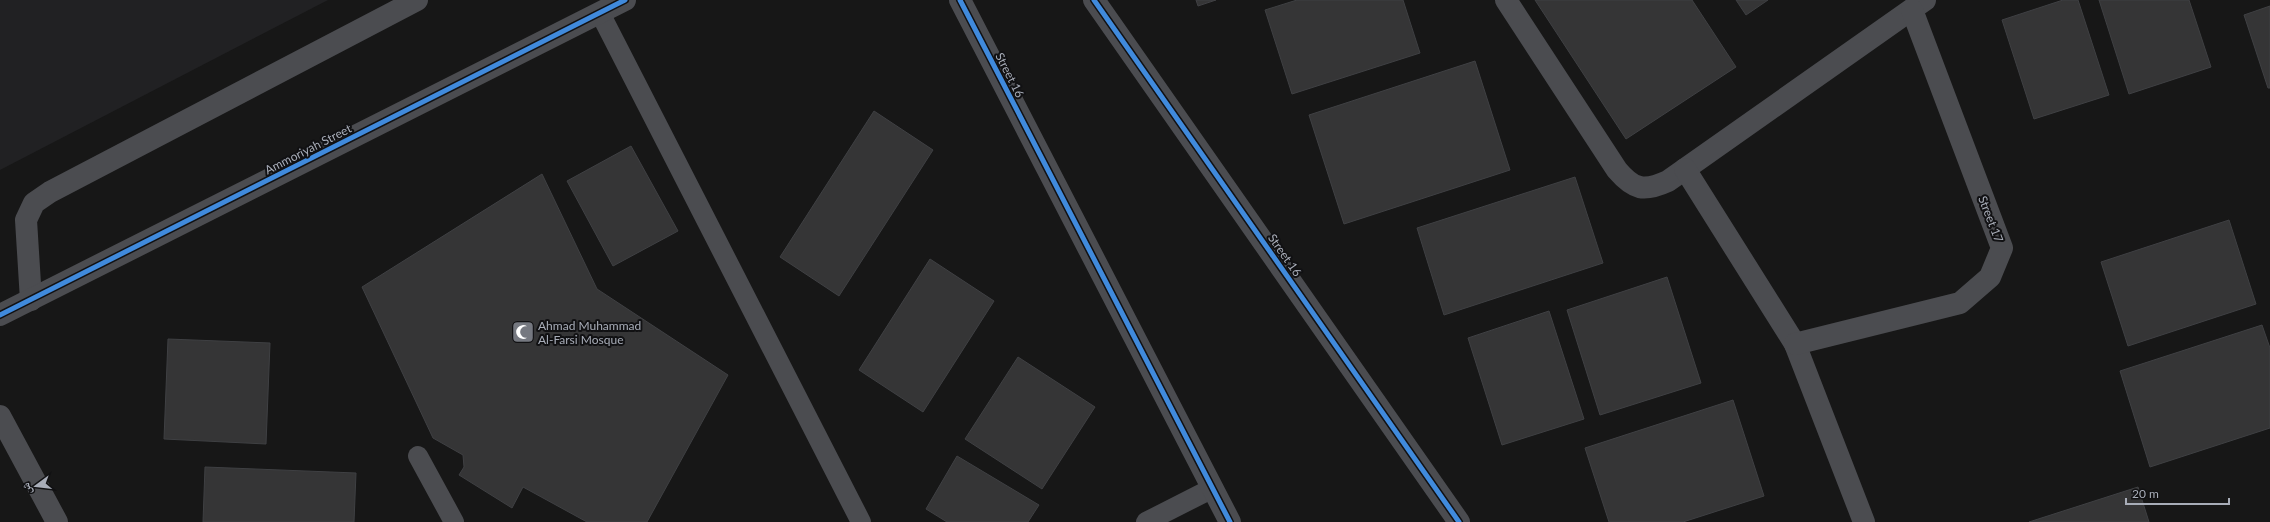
<svg xmlns="http://www.w3.org/2000/svg" width="2270" height="522" font-family="Lato,'Noto Naskh Arabic',sans-serif">
<rect width="100%" height="100%" fill="#171717"/>
<polygon fill="#212123" points="0,0 328,0 0,170"/>
<g fill="#353536" stroke="#3f4043">
<polygon points="1196,0 1216,0 1198,6"/>
<polygon points="1297,0 1403,0 1420,53 1292,94 1265,10"/>
<polygon points="1535,0 1692,0 1736,67 1626,139"/>
<polygon points="1736,0 1768,0 1746,15"/>
<polygon points="2063,0 2078,0 2109,95 2034,119 2002,20"/>
<polygon points="2099,0 2189,0 2211,67 2129,94"/>
<polygon points="2270,6 2270,88 2268,88 2244,15"/>
<polygon points="1475,61 1510,170 1344,224 1309,115"/>
<polygon points="874,111 933,150 839,296 780,257"/>
<polygon points="631,146 678,231 613,266 567,181"/>
<polygon points="542,174 597,289 728,375 647,522 587,522 523,487 512,508 459,475 464,467 463,455 433,438 362,287"/>
<polygon points="1575,177 1603,263 1444,315 1417,228"/>
<polygon points="2229,220 2256,304 2128,346 2101,262"/>
<polygon points="930,259 994,301 923,412 859,370"/>
<polygon points="1667,277 1701,383 1600,415 1567,310"/>
<polygon points="1549,311 1584,419 1502,445 1468,338"/>
<polygon points="2262,325 2270,348 2270,428 2150,467 2120,371"/>
<polygon points="168,339 270,343 266,444 164,439"/>
<polygon points="1018,357 1095,407 1042,489 965,439"/>
<polygon points="1733,400 1764,496 1683,522 1609,522 1585,448"/>
<polygon points="957,456 1039,505 1028,522 947,522 926,509"/>
<polygon points="205,467 356,473 354,522 203,522"/>
<polygon points="2138,487 2149,522 2029,522"/>
</g>
<g fill="none" stroke-linecap="round" stroke-linejoin="round">
<g stroke="#4b4c50" stroke-width="20">
<polyline points="600,13 861,522"/>
<polyline points="418,456 454,522"/>
<polyline points="1146,522 1213,488"/>
</g>
<g stroke="#4b4c50" stroke-width="22">
<polyline points="960,0 1230,522"/>
<polyline points="1094,0 1459,522"/>
<path d="M1506,0l111,170c17,20 27,22 51,11l257,-181"/>
<polyline points="1685,169 1795,344 1864,522"/>
<polyline points="31,300 26,220 34,203 50,192 417,0"/>
<polyline points="0,315 625,0"/>
<polyline points="1795,344 1960,303 1990,277 2002,248 1912,10"/>
<polyline points="0,416 57,522"/>
</g>
<g stroke="#111113" stroke-width="8">
<g id="cycleway">
<polyline points="960,0 1230,522"/>
<polyline points="1094,0 1459,522"/>
<polyline points="0,315 625,0"/>
</g>
</g>
<use href="#cycleway" stroke="#408adc" stroke-width="5"/>
</g>
<defs>
<g id="mosque-square" transform="scale(1.15)"><rect x="-9" y="-9" width="18" height="18" rx="4" fill="#757880" stroke="#111113"/><path d="M3.5-4.9A6 6 0 1 0 3.5 4.9A5 5 0 1 1 3.5-4.9Z" fill="#fff"/></g>
</defs>
<g fill-rule="evenodd">
<use href="#mosque-square" x="523" y="332"/>
</g>
<g text-anchor="middle" dominant-baseline="central" stroke-width="4" stroke-linejoin="round" paint-order="stroke">
<g font-size="12" fill="#a8adb8" stroke="#111113">
<text transform="translate(1010 75) rotate(63)">Street 16</text>
<text transform="translate(308 149) rotate(-27)">Ammoriyah Street</text>
<text transform="translate(1991 219) rotate(69)">Street 17</text>
<text transform="translate(1285 255) rotate(55)">Street 16</text>
</g>
<g font-size="12" fill="#a8adb8" stroke="#111113" text-anchor="start">
<text x="538" y="325">Ahmad Muhammad<tspan x="538" dy="14">Al-Farsi Mosque</tspan></text>
</g>
</g>
<g transform="translate(36 486) rotate(255)" stroke="#111113" stroke-width="3" paint-order="stroke">
<path d="M0-3L7 15L0 10L-7 15Z" fill="#a8adb8"/>
<text y="-6" font-size="11" font-weight="bold" text-anchor="middle" fill="#a8adb8">ش</text>
</g>
<path d="M2126 498v6h103v-6" fill="none" stroke="#a8adb8" stroke-width="2"/>
<text x="2132" y="498" font-size="12" fill="#a8adb8" stroke="#111113" stroke-width="3" paint-order="stroke">20 m</text>
</svg>
